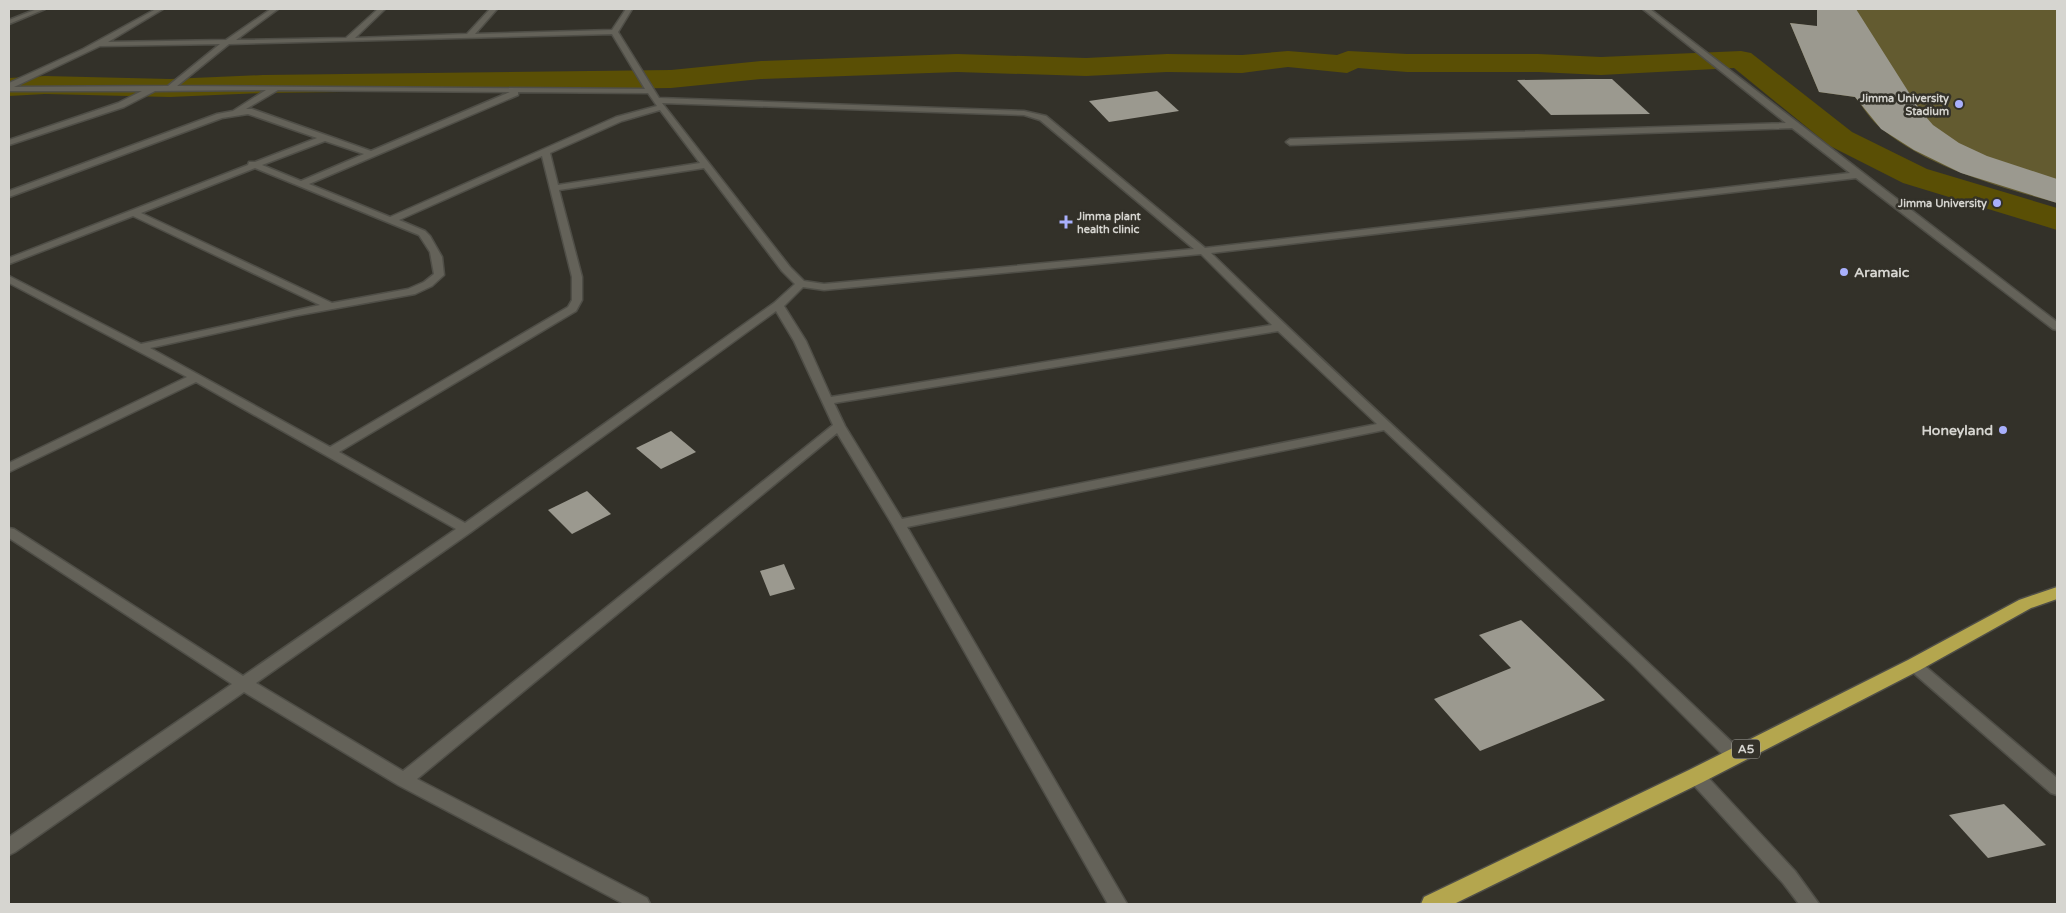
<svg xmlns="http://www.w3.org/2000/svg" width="2066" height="913" font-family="'Varela Round',sans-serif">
<rect width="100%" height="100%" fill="#333129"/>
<path fill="#635b30" d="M1817,9h240v194c-57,-16 -128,-35 -175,-74 -11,-8 -19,-22 -27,-32l-36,-5 -29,-69 31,4z"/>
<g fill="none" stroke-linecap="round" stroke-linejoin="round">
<polygon fill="#5a4f05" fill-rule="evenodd" points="1288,51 1337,55 1348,51 1407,54 1538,54 1601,57 1741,51 1751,53 1852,132 1927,169 2057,208 2057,230 1903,183 1830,146 1734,68 1601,75 1538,72 1407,72 1358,68 1347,73 1288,67 1242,73 1167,72 1086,76 957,72 761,79 671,88 263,93 170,97 45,94 9,96 9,78 45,76 170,79 263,75 671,70 761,61 957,54 1086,58 1167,54 1242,55"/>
</g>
<g fill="#9b998f">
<polygon points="1817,9 1856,9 1920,110 1933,125 1959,143 1987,156 2057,179 2057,203 1961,173 1914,150 1881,129 1855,97 1819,92 1790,23 1817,26"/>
<polygon points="1588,79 1612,79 1650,114 1551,115 1517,80"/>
<polygon points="1157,91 1179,111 1109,122 1089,101"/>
<polygon points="671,431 696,452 661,469 636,448"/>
<polygon points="587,491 611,514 572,534 548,510"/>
<polygon points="784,564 795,589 770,596 760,571"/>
<polygon points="1521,620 1605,700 1480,751 1434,699 1511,668 1479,635"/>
<polygon points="2004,804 2046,845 1988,858 1949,815"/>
</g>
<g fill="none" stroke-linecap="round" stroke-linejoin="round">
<g stroke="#4f4e47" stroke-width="3">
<g id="minor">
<polygon points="37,9 45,9 9,24 9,20"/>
<path d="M156,9h7l-55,33 118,-2 45,-31h7l-42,31 110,-2 32,-29h7l-30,29 112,-4 23,-25h7l-22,25 137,-4 14,-21h6l-14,23 41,66 365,13 22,5 159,132 645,-75 -58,-45 -502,17 -4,-3 4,-3 496,-16 -143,-114h7l407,313v8l-4,-1 -197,-151 -645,75c173,169 355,329 529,497l2,5 -2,5 -6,2 -6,-2 -96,-96 -248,-234 -477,97 220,377h-19l-216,-380 -55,-91 -420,346 230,119 3,6h-26l-226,-119 -154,-93 -229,160 -6,3v-18l223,-153 -223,-146v-10l5,1 229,147 213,-147 -260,-147 -187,90v-9l178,-86 -178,-94v-7l132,68 179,-39 -187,-89 -124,48v-6l239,-93 1,-3h6l62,-24 -69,-24 -26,4 -213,79v-6l208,-77 16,-3 33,-21 -111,1 -31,16 -115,38v-5l109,-37 24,-12h-133v-8l74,-34zM612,34l33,55 -468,-3 52,-42zM220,44l-52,42 -154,1 86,-41zM278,90l232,2 -139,59 -119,-42h-6zM518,92l130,1 9,13 -41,11 -226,100 -81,-33 209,-89zM662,103l362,12 16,5 154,129 -370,35 -20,-3 -14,-14zM660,110l40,53 -142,22 -8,-32 72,-32zM325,141l39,13 -63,27 -39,-16zM542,156l30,121v23l-4,7 -238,140 -180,-99 144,-32 121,-22 17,-8 12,-11 -2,-18 -12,-21 -5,-5 -26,-11zM255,168l164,67 11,17 4,22 -10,8 -16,7 -76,14 -191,-90zM704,168l78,103 13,13 -21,19 -309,220 -126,-71 237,-141 6,-11v-23l-23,-87zM1201,254l71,71 -441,72 -25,-56 -22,-35 19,-19 21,3zM776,311l18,30 39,84 -430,346 -147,-88 215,-151zM1278,331l99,93 -475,95 -57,-93 -11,-23z"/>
<polygon points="1914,659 1919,661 2057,778 2057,795 2051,793 1909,669 1906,665 1909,661"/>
<polygon points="1696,769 1702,771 1795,871 1819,904 1799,904 1783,883 1690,781 1688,776 1690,771"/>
</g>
</g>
<g stroke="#4f4e47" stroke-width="3">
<polygon id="highway" points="2057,587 2057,599 2031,608 1920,670 1703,782 1454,904 1421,904 1424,897 1689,770 1908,660 2019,600"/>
</g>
<use href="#minor" fill="#646259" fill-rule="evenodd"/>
<use href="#highway" fill="#b4a64e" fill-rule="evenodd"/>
</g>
<g fill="#a9b0fc" stroke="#333129" stroke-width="2">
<circle cx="1959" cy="104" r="5"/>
<circle cx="1997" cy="203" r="5"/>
<path d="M1063.5 214.5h5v5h5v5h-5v5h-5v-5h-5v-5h5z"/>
<circle cx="1844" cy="272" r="5"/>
<circle cx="2003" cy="430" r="5"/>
</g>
<g text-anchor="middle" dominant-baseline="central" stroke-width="5" stroke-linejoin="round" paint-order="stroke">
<g font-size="11" font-weight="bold" fill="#d6d5d0" stroke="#333129" text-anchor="end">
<text x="1949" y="98">Jimma University<tspan x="1949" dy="13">Stadium</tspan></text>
<text x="1987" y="203">Jimma University</text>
<text x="1077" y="216" text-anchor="start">Jimma plant<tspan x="1077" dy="13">health clinic</tspan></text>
</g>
<rect fill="#333129" stroke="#a5a49e" stroke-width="1" x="1732" y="739.5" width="28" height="19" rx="4"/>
<g font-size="12" font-weight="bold" fill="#d6d5d0">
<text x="1746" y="749">A5</text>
</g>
<g font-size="14" font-weight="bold" fill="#d6d5d0" stroke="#333129" text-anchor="start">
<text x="1854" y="272">Aramaic</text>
<text x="1993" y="430" text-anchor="end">Honeyland</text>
</g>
</g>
<rect width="2066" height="913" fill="none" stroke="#d6d5d0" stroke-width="20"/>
</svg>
